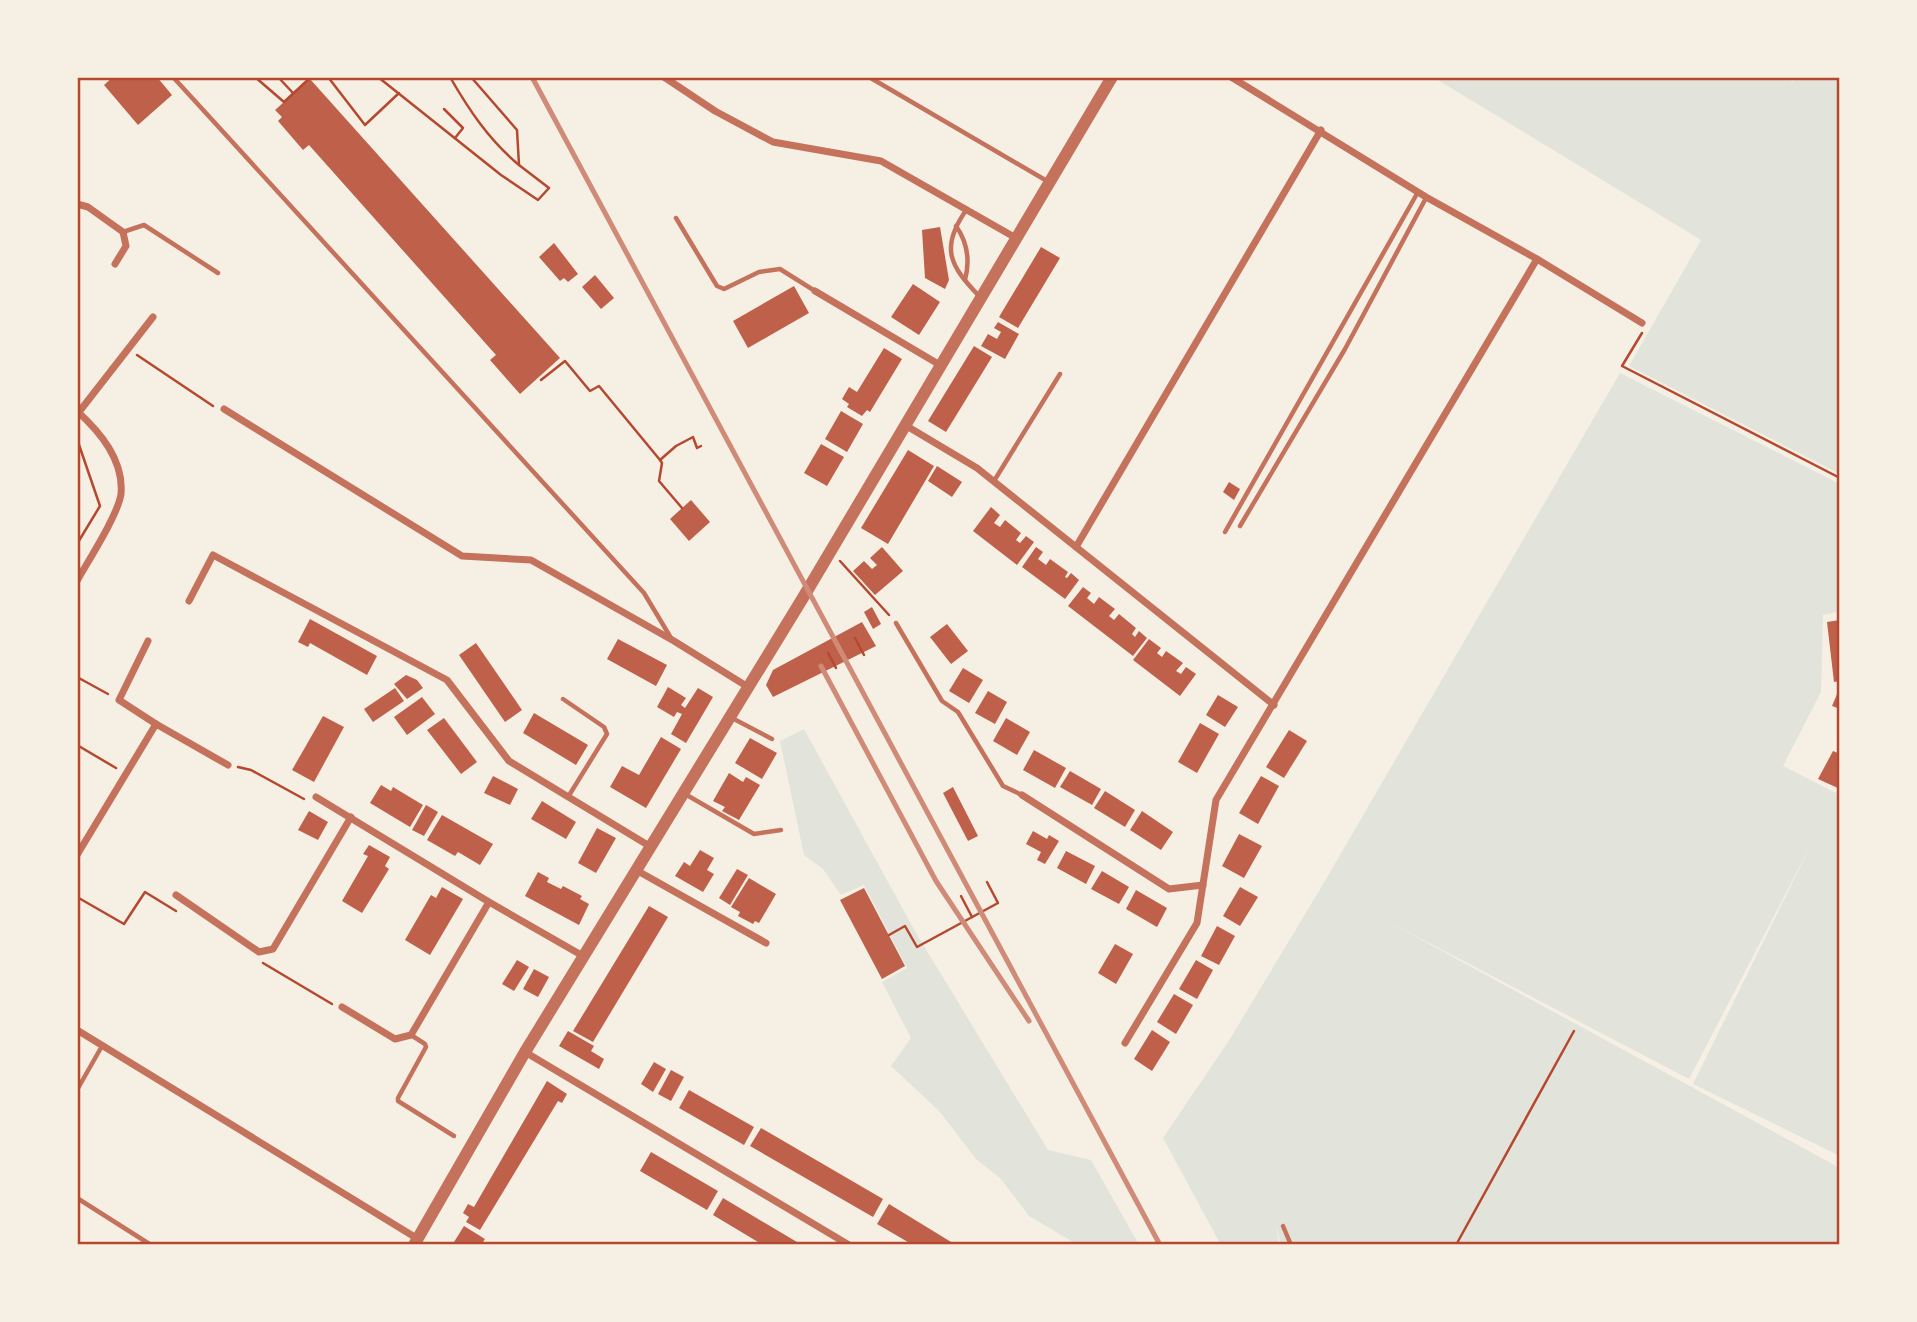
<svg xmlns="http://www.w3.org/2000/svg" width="1917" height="1322" font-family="Manrope,sans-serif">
<rect width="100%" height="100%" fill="#f6efe4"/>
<g fill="#e2e4dc">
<polygon points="1433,77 1793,77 1791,84 1795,77 1840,77 1840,474 1629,366 1701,240"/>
<polygon points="1620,373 1840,484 1840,611 1823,615 1821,692 1783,766 1836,793 1840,787 1840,1156 1693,1084 1812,843 1689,1079 1389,922 1840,1168 1840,1245 1281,1245 1276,1225 1279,1245 1221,1245 1163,1138 1230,1039 1322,886"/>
<polygon points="804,729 916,933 1048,1150 1091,1160 1139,1245 1078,1245 1029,1216 1001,1179 976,1159 940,1112 891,1066 911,1038 882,982 907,968 864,885 841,895 823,869 804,855 780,741"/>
</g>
<g fill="#bf614a">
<polygon points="113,77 157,77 172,95 138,125 104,85"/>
<polygon points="310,79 560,358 520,394 490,360 496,355 309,145 303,150 278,121 282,117 275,110"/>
<polygon points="940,227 949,280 945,289 925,278 922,230"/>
<polygon points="554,243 578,274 568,282 564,278 560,281 539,257"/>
<polygon points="1041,247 1060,258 1018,328 999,317"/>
<polygon points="595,275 614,298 601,309 582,287"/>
<polygon points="913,284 940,302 919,335 891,317"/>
<polygon points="794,286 809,313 748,348 733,321"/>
<polygon points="998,322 1019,334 1005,359 981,346 988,334 997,339 1001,332 994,328"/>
<polygon points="974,346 992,357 946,432 928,421"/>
<polygon points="884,348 902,359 870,412 867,410 862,416 847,407 849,404 842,399 849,387 857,392"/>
<polygon points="841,411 863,424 847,452 825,439"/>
<polygon points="821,444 844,457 827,486 804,473"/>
<polygon points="908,450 934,466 888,544 861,528"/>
<polygon points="937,466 962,482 952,497 928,481"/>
<polygon points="1229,482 1240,489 1234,500 1223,492"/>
<polygon points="691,500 710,522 689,541 670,519"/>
<polygon points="991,507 1000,515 994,523 1000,527 1005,520 1021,533 1016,540 1020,543 1026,536 1034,542 1017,565 973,531"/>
<polygon points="882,547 903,571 875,595 853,571 864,561 872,569 877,565 870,558"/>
<polygon points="1036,547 1043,552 1038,559 1046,565 1050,559 1068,572 1065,577 1067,578 1071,573 1079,580 1065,599 1022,567"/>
<polygon points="1083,587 1091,593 1087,598 1094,604 1099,597 1115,609 1109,616 1114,620 1119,614 1136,628 1132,634 1135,637 1139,631 1147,638 1133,656 1068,606"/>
<polygon points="872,607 881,624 873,629 864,612"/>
<polygon points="310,619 377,656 367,675 310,643 308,647 298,642"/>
<polygon points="1840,620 1840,681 1834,682 1827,622"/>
<polygon points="862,622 876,646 773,697 766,685 773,670"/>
<polygon points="947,624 968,651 951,664 930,637"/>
<polygon points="618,639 667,665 656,686 607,659"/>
<polygon points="1149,639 1161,648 1157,653 1162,657 1166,651 1183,663 1176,671 1181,674 1186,667 1196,674 1180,696 1133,660"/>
<polygon points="476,643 522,710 505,722 459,655"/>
<polygon points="963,668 983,680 969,703 949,691"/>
<polygon points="406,675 417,680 423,688 407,699 394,684"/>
<polygon points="668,687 686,698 681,705 685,708 698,688 713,697 686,743 671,734 682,714 677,712 674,717 657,707"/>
<polygon points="1840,687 1840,709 1832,706"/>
<polygon points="395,688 404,701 373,722 364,709"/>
<polygon points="988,691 1007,702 995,724 975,713"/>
<polygon points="1218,695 1238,707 1225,727 1206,715"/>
<polygon points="422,697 435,714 407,735 394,717"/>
<polygon points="534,713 588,745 576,765 523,733"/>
<polygon points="323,716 344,727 314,782 292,770"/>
<polygon points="444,718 477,762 461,774 427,730"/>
<polygon points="1006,718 1030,732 1017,755 993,741"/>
<polygon points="1200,723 1219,734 1197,773 1178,762"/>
<polygon points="1289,730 1307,741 1284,778 1266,767"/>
<polygon points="661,737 681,749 646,808 610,787 622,766 639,775"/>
<polygon points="750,738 777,753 762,779 735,763"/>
<polygon points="1034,750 1066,768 1055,788 1023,770"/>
<polygon points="1833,751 1840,754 1840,789 1818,779"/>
<polygon points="1070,771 1101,789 1092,805 1060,787"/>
<polygon points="729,773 743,782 746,777 760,785 739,820 722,811 725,807 713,801"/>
<polygon points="493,776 518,789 510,805 484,793"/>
<polygon points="1261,776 1279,786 1258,824 1239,813"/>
<polygon points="381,785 391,791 393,787 423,805 410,827 370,803"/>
<polygon points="953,787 978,836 968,841 943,793"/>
<polygon points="1105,791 1135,810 1125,827 1094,808"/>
<polygon points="542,801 576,822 566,839 531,819"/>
<polygon points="426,805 438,812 424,836 412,830"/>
<polygon points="309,811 328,822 318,840 298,830"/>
<polygon points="1142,811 1173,832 1161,850 1130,830"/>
<polygon points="442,815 493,844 480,865 458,852 455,856 427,840"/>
<polygon points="597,828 616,838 596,873 578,863"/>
<polygon points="1033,831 1047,839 1049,835 1059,841 1045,864 1037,860 1041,852 1026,844"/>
<polygon points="1239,834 1262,846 1244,878 1222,866"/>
<polygon points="369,845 390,857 385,866 389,869 362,913 342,901 368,856 363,854"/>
<polygon points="700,850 714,858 707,870 714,874 703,892 675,876 684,862 690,866"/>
<polygon points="1066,851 1095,866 1086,884 1057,868"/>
<polygon points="737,869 748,875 730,905 719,898"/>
<polygon points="1102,871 1129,887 1119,904 1091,889"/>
<polygon points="538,872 549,878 547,882 561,889 563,886 582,896 580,899 589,904 579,925 525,896"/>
<polygon points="749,878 776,894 759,923 755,921 753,924 738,916 740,912 731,907"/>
<polygon points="442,887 463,899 430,955 405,940 431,895 436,898"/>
<polygon points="1240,887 1258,897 1240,926 1223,916"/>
<polygon points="864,888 905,966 882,979 840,900"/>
<polygon points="1136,890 1167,908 1157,927 1126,909"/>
<polygon points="649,906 668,917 593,1042 573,1031"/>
<polygon points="1217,926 1235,936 1219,965 1201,956"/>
<polygon points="1115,944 1133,954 1116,984 1098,973"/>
<polygon points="517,960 529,967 514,991 502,984"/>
<polygon points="1196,960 1213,970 1197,999 1179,989"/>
<polygon points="534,969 549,977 538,997 523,989"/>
<polygon points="1174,994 1193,1005 1176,1034 1157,1022"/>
<polygon points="1152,1030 1170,1042 1152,1071 1134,1059"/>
<polygon points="568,1031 594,1046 591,1051 604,1059 599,1069 559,1046"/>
<polygon points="654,1062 666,1069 653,1092 641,1084"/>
<polygon points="671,1070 684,1077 671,1101 658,1094"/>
<polygon points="547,1081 567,1094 562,1103 558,1101 480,1230 466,1222 469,1217 463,1213 468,1204 474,1207"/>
<polygon points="689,1090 754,1127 744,1145 679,1108"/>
<polygon points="761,1128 883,1199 873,1217 750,1146"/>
<polygon points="651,1152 718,1191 707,1210 640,1171"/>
<polygon points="723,1198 802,1245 763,1245 713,1215"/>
<polygon points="889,1204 956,1245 913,1245 877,1224"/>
<polygon points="464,1226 485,1239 481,1245 459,1245 454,1242"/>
</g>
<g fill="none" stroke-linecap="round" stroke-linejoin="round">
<g stroke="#b5482f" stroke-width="2.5">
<polyline points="255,77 284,102 311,77"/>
<polyline points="278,77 293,93"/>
<polyline points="328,77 365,125 399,93"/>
<polyline points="378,77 501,175 538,200 549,188 519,165 517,130 471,77"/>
<path d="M450,77c19,33 39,63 69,88"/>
<polyline points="444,109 463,128 455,138"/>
<polyline points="1642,333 1622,366 1840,478"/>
<polyline points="137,355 213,406"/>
<polyline points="541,380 565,361 590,391 599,386 660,460 676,446 693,437 697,448 701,446"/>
<polyline points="77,439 100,506 77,544"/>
<polyline points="660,460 662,463 659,481 682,508"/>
<polyline points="840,561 889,615"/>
<polyline points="855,638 864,655"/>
<polyline points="828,653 836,668"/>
<polyline points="77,677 108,694"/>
<polyline points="77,745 116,768"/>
<polyline points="238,767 251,770 304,799"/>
<polyline points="961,896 972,917"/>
<polyline points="77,897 124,924 145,892 176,911"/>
<polyline points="889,935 905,926 917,947 998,903 987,882"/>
<polyline points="263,963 332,1004"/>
<polyline points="1456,1245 1574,1031"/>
</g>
<g stroke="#c5725c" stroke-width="4.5">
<polyline points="173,77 644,593 671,638"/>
<polyline points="869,77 1047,181"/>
<path d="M967,209c-28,39 -17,57 13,88"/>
<polyline points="676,218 717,286 724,289 759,272 780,269 815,291"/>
<path d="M956,226c12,17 14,35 9,54"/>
<polyline points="123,232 144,225 218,273"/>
<polyline points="994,481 1060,374"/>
<polyline points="1240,526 1345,349 1426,198"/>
<polyline points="1225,532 1418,192"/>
<polyline points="896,623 942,701 958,712 1003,786 1022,795"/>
<polyline points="563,699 604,727 607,734 568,797"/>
<polyline points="732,718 772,739"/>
<polyline points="685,794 754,834 781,830"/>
<polyline points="411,1035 425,1044 426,1047 398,1098 398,1101 454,1136"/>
<polyline points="77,1090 102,1046"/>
<polyline points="77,1198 151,1245"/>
<polyline points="1283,1226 1291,1245"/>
</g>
<g stroke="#c5725c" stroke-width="7">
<polyline points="664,77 715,111 773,142 881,161 1016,238"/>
<polyline points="1231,77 1426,197 1537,259 1642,323"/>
<polyline points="77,204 88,207 123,232 126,246 115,264"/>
<polyline points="815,291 940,365"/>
<polyline points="224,409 462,556 531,560 674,641 748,687"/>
<path d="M77,411c23,21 47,49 44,83 -3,21 -33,67 -44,87"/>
<polyline points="79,412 153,317"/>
<polyline points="905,425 977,468 1274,705"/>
<polyline points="1076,547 1321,130"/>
<polyline points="189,601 213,555 447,680 509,761 651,847"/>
<polyline points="148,641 119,700 156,724 228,765"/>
<polyline points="1022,795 1169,889 1203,885"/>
<polyline points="316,797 489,902 583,956"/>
<polyline points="77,855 156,724"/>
<polyline points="636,870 766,943"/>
<polyline points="176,895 259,952 273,949 351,817"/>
<polyline points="342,1007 395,1039 411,1035 489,902"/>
<polyline points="77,1030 418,1239"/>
<polyline points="1125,1043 1197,923 1216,800 1537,259"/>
<polyline points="525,1052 849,1245"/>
</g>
<polyline stroke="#c5725c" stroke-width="12" points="414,1245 525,1052 804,596 1112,77"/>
<g stroke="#cf8b77" stroke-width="5">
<polyline points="532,77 1160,1245"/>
<polyline points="821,666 936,881 1029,1021"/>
</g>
</g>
<rect width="1917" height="1322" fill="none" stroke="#f6efe4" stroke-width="158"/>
<rect x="79" y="79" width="1759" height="1164" fill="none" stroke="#b5482f" stroke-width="2.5"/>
</svg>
